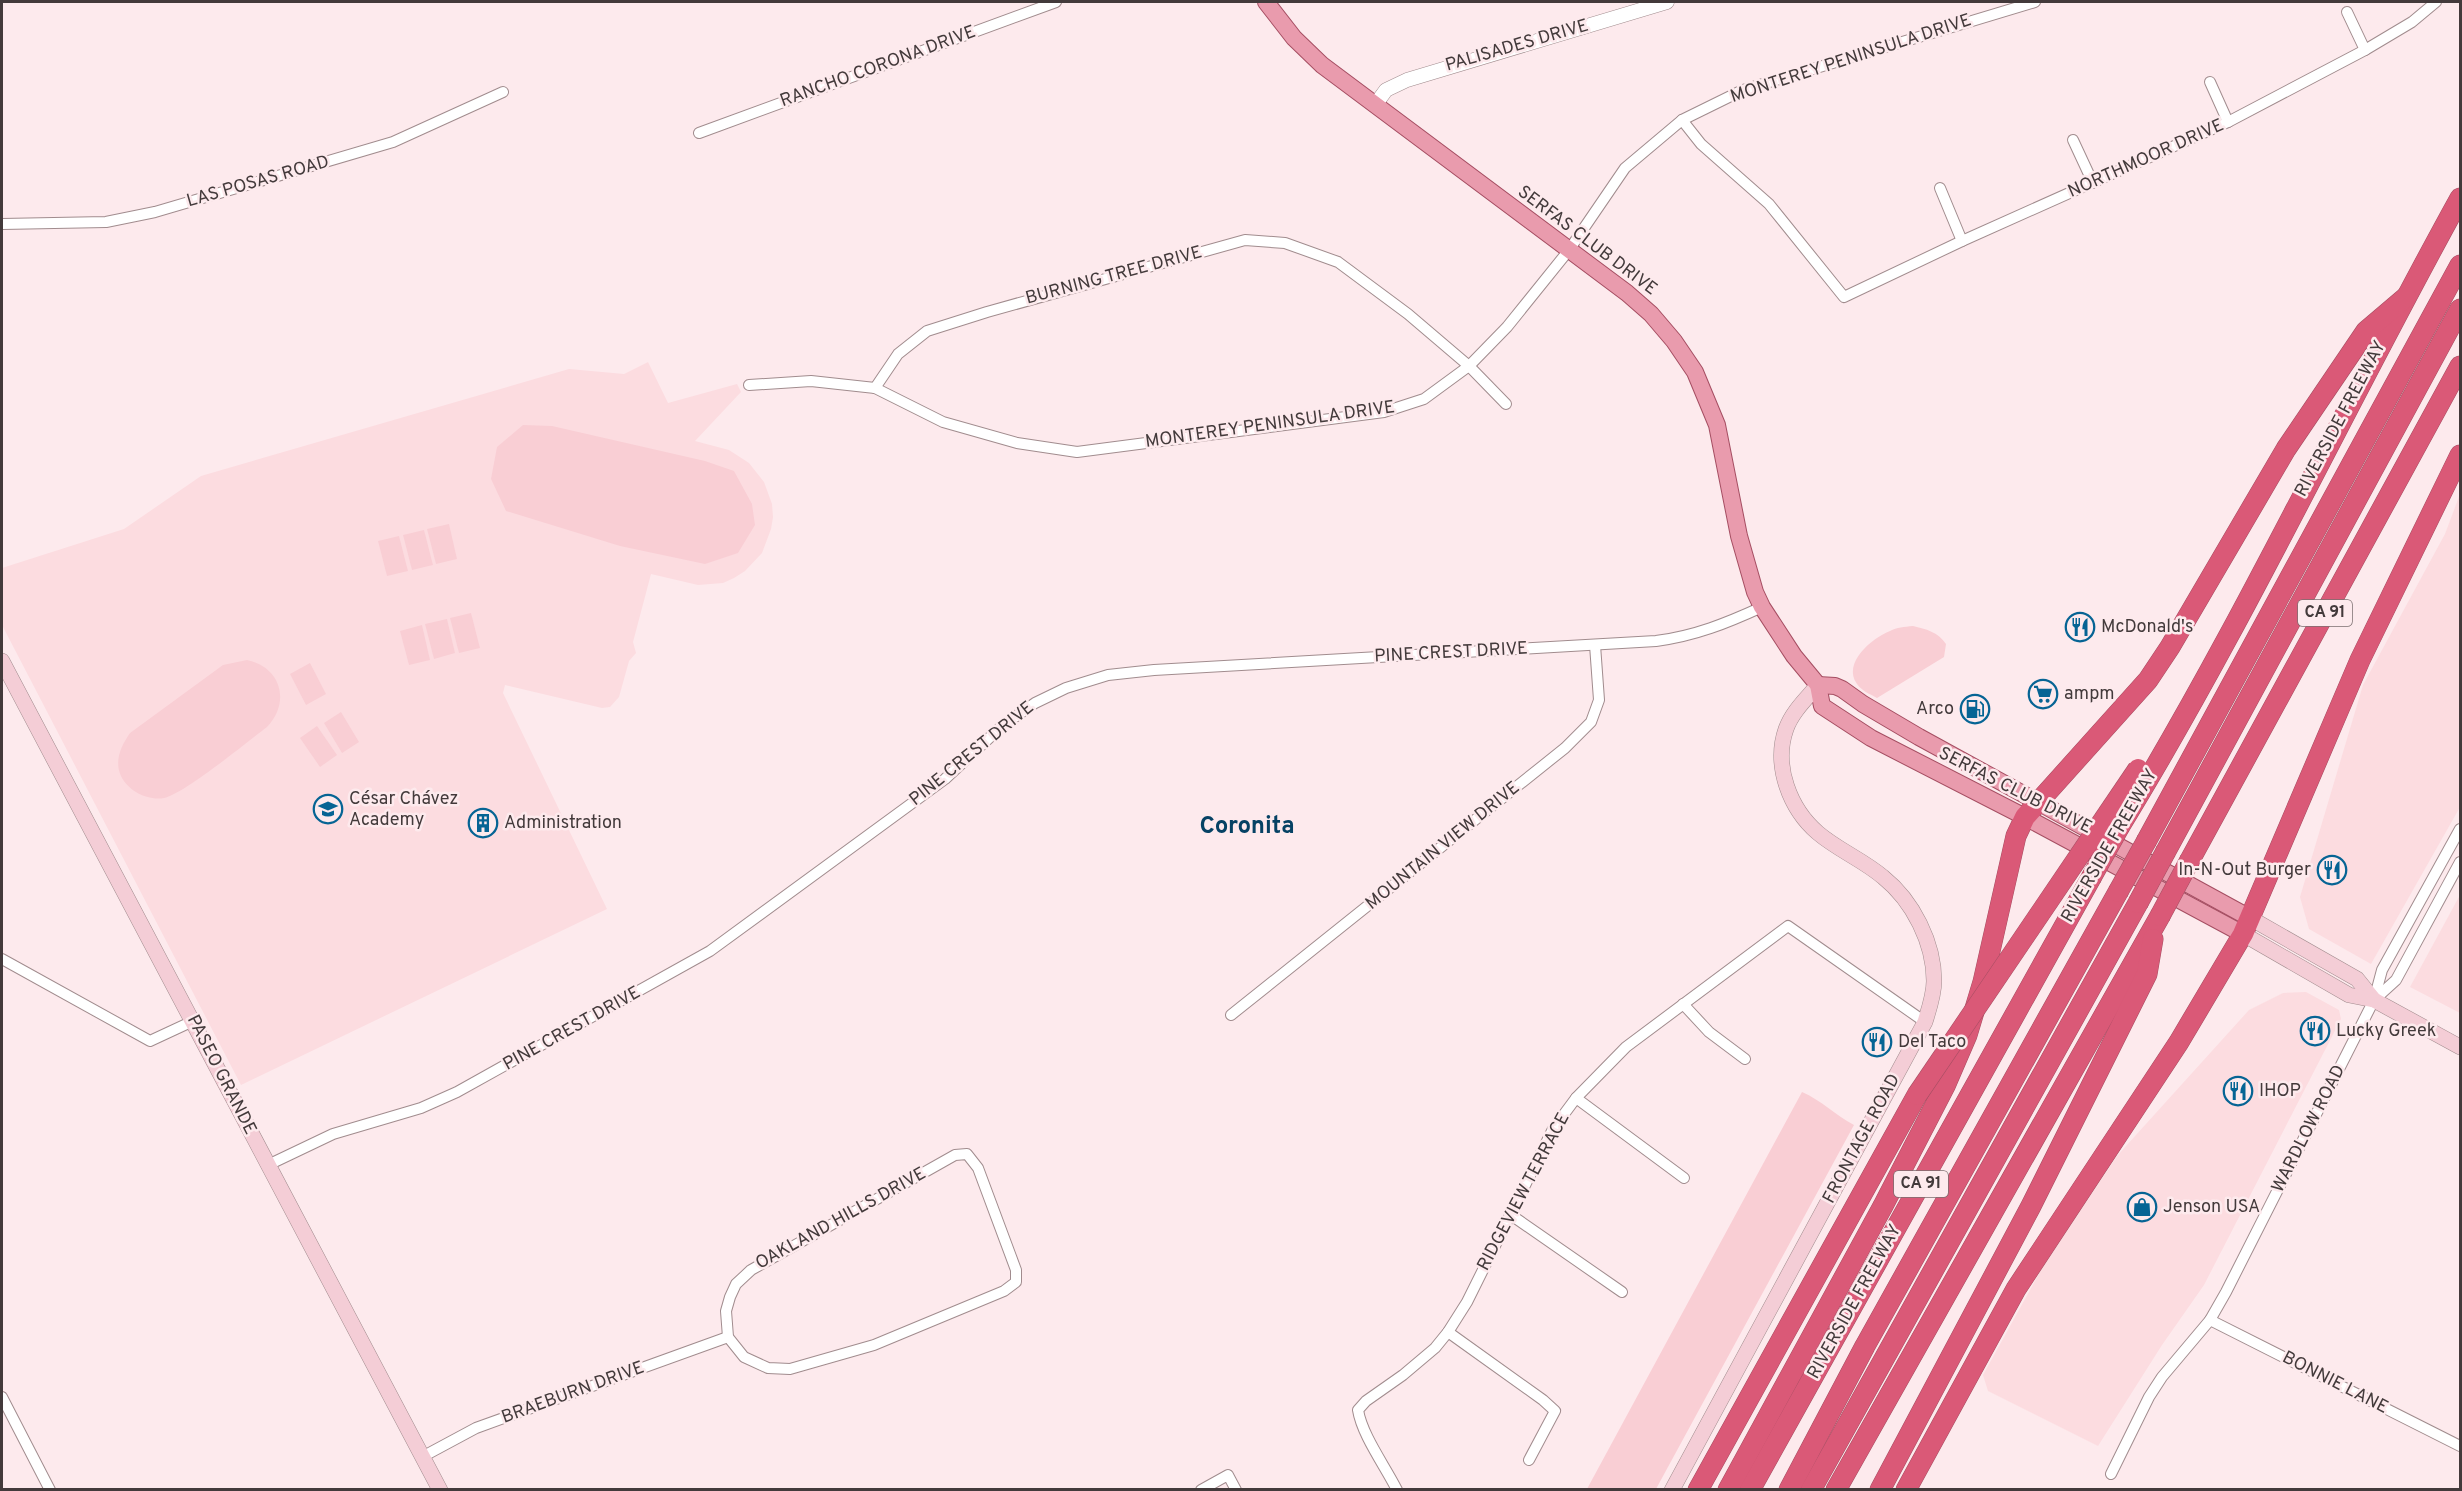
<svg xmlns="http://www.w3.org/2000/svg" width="2462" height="1491" font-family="Overpass,sans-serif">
<rect width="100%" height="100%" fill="#fdeaed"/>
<g fill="#fcdce0">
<polygon points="648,362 668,403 737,384 741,392 695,441 729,450 749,463 764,482 772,504 773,517 771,529 762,553 745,571 734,578 723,583 698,585 651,574 633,642 636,653 629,661 619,697 610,707 602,708 505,685 503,693 607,909 241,1085 2,625 2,568 124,529 201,476 569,369 624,374"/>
<polygon points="2460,494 2460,807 2371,964 2309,929 2300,897 2363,685 2445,534"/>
<polygon points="2460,895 2460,1013 2410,987"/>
<polygon points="2306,992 2339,1010 2341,1019 2204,1285 2162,1345 2098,1446 1988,1391 1983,1375 2041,1270 2117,1156 2249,1010 2283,993"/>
</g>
<g fill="#f9ced4">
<polygon points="523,425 552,426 705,461 734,471 752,504 755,525 738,553 705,564 620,546 506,511 491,479 497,447"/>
<polygon points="449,524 457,559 436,564 427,529"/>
<polygon points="424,530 433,565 412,570 403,535"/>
<polygon points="399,536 408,571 387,576 378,541"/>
<polygon points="471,613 480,648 459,653 450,618"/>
<polygon points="447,619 455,653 434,659 425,624"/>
<polygon points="422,625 430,660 409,665 400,631"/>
<path d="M1913,626c13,3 25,6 33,18l-2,13 -67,41c-7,-4 -15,-7 -20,-14 -15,-21 15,-46 33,-53 7,-4 14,-4 23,-5z"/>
<path d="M247,660c34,7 44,42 20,67 -20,15 -83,67 -103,71 -16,3 -36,-7 -43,-22 -7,-15 0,-30 9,-43l93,-68z"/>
<polygon points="310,663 326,694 306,705 290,674"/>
<polygon points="341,712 359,742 342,753 324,723"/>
<polygon points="317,726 337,755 320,767 300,738"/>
<path d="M1802,1092c19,8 33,23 52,33l-198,364h-69z"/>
</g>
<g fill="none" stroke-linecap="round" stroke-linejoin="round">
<g stroke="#a18c8e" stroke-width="12">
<g id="minor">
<polyline points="2347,12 2365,50"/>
<polyline points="2210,82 2228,122"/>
<polyline points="1682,120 1701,144 1769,204 1844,297 1962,241 2228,122 2365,50 2412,22 2436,2"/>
<polyline points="699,133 1056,2"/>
<polyline points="2073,140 2093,183"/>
<polyline points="1940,188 1962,241"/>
<polyline points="2,224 106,222 155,212 393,142 503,92"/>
<polyline points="749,385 811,381 875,388 943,422 1017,443 1077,452 1384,412 1424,399 1469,366 1507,327 1569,250 1625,168 1682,120 1743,90 2035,2"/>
<polyline points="875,388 898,354 927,331 987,312 1245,240 1285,243 1338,262 1408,314 1469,366 1506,404"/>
<polyline points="2,959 150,1041 193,1021"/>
<polyline points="2374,1000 2396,980 2460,862"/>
<polyline points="1683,1004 1709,1032 1745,1059"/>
<polyline points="1231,1015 1565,748 1591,722 1599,700 1595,645"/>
<polyline points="1576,1098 1684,1178"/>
<polygon points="967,1154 978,1168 1016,1270 1016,1282 1004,1291 874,1345 790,1369 768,1368 744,1357 728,1337 726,1311 730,1297 736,1284 751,1270 955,1155"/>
<path d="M268,1165l65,-31 88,-26 36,-16 253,-141 235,-172 57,-53 33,-23 31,-15 42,-13 46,-5 502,-29c39,-5 71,-18 106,-34"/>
<polyline points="1511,1215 1622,1292"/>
<polyline points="2210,1320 2460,1446"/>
<polyline points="1448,1332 1543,1400 1555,1411 1529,1460"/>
<polyline points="2,1397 50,1490"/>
<polyline points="422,1457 476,1428 728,1337"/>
<polyline points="2111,1474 2149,1397 2162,1377 2210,1320 2226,1292 2374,1000 2382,970 2460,829"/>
<polyline points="1201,1490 1228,1475 1236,1490"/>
<path d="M1397,1490c-12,-24 -35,-55 -39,-80l8,-9 37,-26 32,-27 13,-16 19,-30 86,-173 23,-31 50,-51 162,-121 137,96"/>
</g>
</g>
<g stroke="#a18c8e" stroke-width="15">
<polyline id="tertiary" points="1375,105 1386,90 1407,80 1667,2"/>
</g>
<g stroke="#a18c8e" stroke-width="16">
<g id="secondary">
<polyline points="2,661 440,1490"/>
<polyline points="2250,918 2357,979 2374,1000"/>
<polyline points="2243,934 2349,995 2374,1000 2460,1047"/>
<path d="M1672,1490l253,-468c4,-13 9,-27 9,-41 0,-38 -21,-80 -51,-104 -20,-17 -45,-27 -65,-44 -28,-24 -45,-67 -32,-104 6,-17 20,-30 32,-44"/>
</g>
</g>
<g stroke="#a54e62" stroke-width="18">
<g id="primary">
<polyline points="1266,2 1294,38 1322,65 1627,293 1651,314 1674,341 1695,372 1717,425 1739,536 1755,592 1762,607 1794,656 1818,685 1822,706 1871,738 2025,817 2243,934"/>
<polyline points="1818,685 1835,686 1842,689 1863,704 1919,737 2250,918"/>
</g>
</g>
<g stroke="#a54e62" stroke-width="21">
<g id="motorway">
<path d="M2120,826c124,-203 225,-420 340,-628"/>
<polyline points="2147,840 2460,265"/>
<polyline points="2166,851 2460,309"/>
<polyline points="2190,860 2460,366"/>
<polyline points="1698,1490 1917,1095"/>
<polyline points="1728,1490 1883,1206 1945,1086 1967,1035 1983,982 2016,836 2025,817 2148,680 2170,647 2286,449 2366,331 2406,297"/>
<polyline points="1750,1490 2091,878"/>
<polyline points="1789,1490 1865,1346 2118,892"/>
<polyline points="1811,1490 2138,903"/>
<polyline points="1836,1490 2160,916"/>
<polyline points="1880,1490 2031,1206 2147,974 2153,939"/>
<polyline points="1906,1490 2016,1289 2179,1042 2243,934 2360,660 2460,455"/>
</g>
</g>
<use href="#minor" stroke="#fff" stroke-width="10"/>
<use href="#tertiary" stroke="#fff" stroke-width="14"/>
<use href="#secondary" stroke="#f4cdd6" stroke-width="15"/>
<use href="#primary" stroke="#e99bad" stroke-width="16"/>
<use href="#motorway" stroke="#da5977" stroke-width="20"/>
<g stroke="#a54e62" stroke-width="21" stroke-linecap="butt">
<g id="motorway-bridge">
<polyline points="2091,878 2120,826"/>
<polyline points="2118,892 2147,840"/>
<polyline points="2138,903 2166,851"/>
<polyline points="2160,916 2190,860"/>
<polyline points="1917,1095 2138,769"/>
</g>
</g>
<use href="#motorway-bridge" stroke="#da5977" stroke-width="20"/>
</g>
<defs>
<g id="restaurant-ring" transform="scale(1.5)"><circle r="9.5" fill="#fdeaed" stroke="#066494" stroke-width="1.5"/><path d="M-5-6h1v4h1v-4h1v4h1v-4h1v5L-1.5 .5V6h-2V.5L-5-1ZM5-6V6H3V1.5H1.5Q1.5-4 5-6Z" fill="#066494"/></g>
<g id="supermarket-ring" transform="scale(1.5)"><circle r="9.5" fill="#fdeaed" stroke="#066494" stroke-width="1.5"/><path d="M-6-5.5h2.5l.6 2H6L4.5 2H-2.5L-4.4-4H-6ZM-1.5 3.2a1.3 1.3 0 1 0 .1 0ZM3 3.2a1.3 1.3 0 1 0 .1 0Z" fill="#066494"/></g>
<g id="fuel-ring" transform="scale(1.5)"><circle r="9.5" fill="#fdeaed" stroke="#066494" stroke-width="1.5"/><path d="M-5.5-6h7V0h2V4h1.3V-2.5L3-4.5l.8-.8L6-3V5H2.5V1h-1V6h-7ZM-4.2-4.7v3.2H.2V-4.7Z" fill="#066494"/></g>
<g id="school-ring" transform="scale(1.5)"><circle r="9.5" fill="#fdeaed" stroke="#066494" stroke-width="1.5"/><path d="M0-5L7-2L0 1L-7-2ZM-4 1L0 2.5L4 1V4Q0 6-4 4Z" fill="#066494"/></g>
<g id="building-ring" transform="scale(1.5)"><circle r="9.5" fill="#fdeaed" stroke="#066494" stroke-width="1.5"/><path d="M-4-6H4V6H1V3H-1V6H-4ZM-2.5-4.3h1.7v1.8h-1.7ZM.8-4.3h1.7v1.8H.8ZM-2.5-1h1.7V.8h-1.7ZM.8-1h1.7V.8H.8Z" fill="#066494"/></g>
<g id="shop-ring" transform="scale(1.5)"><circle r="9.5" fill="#fdeaed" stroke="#066494" stroke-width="1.5"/><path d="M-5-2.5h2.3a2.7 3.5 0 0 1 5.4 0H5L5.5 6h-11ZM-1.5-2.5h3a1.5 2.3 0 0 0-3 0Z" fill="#066494"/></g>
</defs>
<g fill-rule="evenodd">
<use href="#restaurant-ring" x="2080" y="627"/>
<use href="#supermarket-ring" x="2043" y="694"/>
<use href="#fuel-ring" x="1975" y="709"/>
<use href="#school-ring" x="328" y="809"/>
<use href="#building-ring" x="483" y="823"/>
<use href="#restaurant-ring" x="2332" y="870"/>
<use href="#restaurant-ring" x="2315" y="1031"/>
<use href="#restaurant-ring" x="1877" y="1042"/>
<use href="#restaurant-ring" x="2238" y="1091"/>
<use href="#shop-ring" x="2142" y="1207"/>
</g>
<g text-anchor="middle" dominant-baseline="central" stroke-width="5" stroke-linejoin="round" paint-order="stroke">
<g fill="#fdeaed" stroke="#7b6f70" stroke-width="1.5">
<rect x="2298" y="600" width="54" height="26" rx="4.5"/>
<rect x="1894" y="1171" width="54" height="26" rx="4.5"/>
</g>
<g font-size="16" font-weight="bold" fill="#433a3b">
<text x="2325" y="613">CA 91</text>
<text x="1921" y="1184">CA 91</text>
</g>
<g font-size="18" fill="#433a3b" stroke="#fdeaed">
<text transform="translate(1517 46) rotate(-16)">PALISADES DRIVE</text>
<text transform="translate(1851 59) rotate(-18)">MONTEREY PENINSULA DRIVE</text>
<text transform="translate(878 67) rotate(-20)">RANCHO CORONA DRIVE</text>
<text transform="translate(2146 159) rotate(-24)">NORTHMOOR DRIVE</text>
<text transform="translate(258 182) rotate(-16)">LAS POSAS ROAD</text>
<text transform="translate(1587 241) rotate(37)">SERFAS CLUB DRIVE</text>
<text transform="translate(1114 276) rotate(-15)">BURNING TREE DRIVE</text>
<text transform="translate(2341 419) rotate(-62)">RIVERSIDE FREEWAY</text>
<text transform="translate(1270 425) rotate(-8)">MONTEREY PENINSULA DRIVE</text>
<text transform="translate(1451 653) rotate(-3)">PINE CREST DRIVE</text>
<text transform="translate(972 754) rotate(-39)">PINE CREST DRIVE</text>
<text transform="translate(2015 791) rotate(27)">SERFAS CLUB DRIVE</text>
<text transform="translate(1443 846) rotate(-39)">MOUNTAIN VIEW DRIVE</text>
<text transform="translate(2110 846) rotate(-60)">RIVERSIDE FREEWAY</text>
<text transform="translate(572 1029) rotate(-29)">PINE CREST DRIVE</text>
<text transform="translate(221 1075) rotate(63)">PASEO GRANDE</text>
<text transform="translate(2309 1129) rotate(-63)">WARDLOW ROAD</text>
<text transform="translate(1862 1139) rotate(-62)">FRONTAGE ROAD</text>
<text transform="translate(1524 1192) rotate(-62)">RIDGEVIEW TERRACE</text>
<text transform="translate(841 1219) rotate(-29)">OAKLAND HILLS DRIVE</text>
<text transform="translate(1855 1302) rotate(-61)">RIVERSIDE FREEWAY</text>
<text transform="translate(2335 1383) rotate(27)">BONNIE LANE</text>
<text transform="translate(573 1393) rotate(-20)">BRAEBURN DRIVE</text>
</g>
<g font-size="18" fill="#433a3b" stroke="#fdeaed" text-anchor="start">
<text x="2101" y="627">McDonald's</text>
<text x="2064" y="694">ampm</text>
<text x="1954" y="709" text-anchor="end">Arco</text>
<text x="349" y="799">César Chávez<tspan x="349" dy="21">Academy</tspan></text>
<text x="504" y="823">Administration</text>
<text x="2311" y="870" text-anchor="end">In-N-Out Burger</text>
<text x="2336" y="1031">Lucky Greek</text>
<text x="1898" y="1042">Del Taco</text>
<text x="2259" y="1091">IHOP</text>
<text x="2163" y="1207">Jenson USA</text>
</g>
<g font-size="24" font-weight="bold" fill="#064264" stroke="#fdeaed">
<text x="1247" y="827">Coronita</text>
</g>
</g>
<rect width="2462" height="1491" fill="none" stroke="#433a3b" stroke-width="6"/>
</svg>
